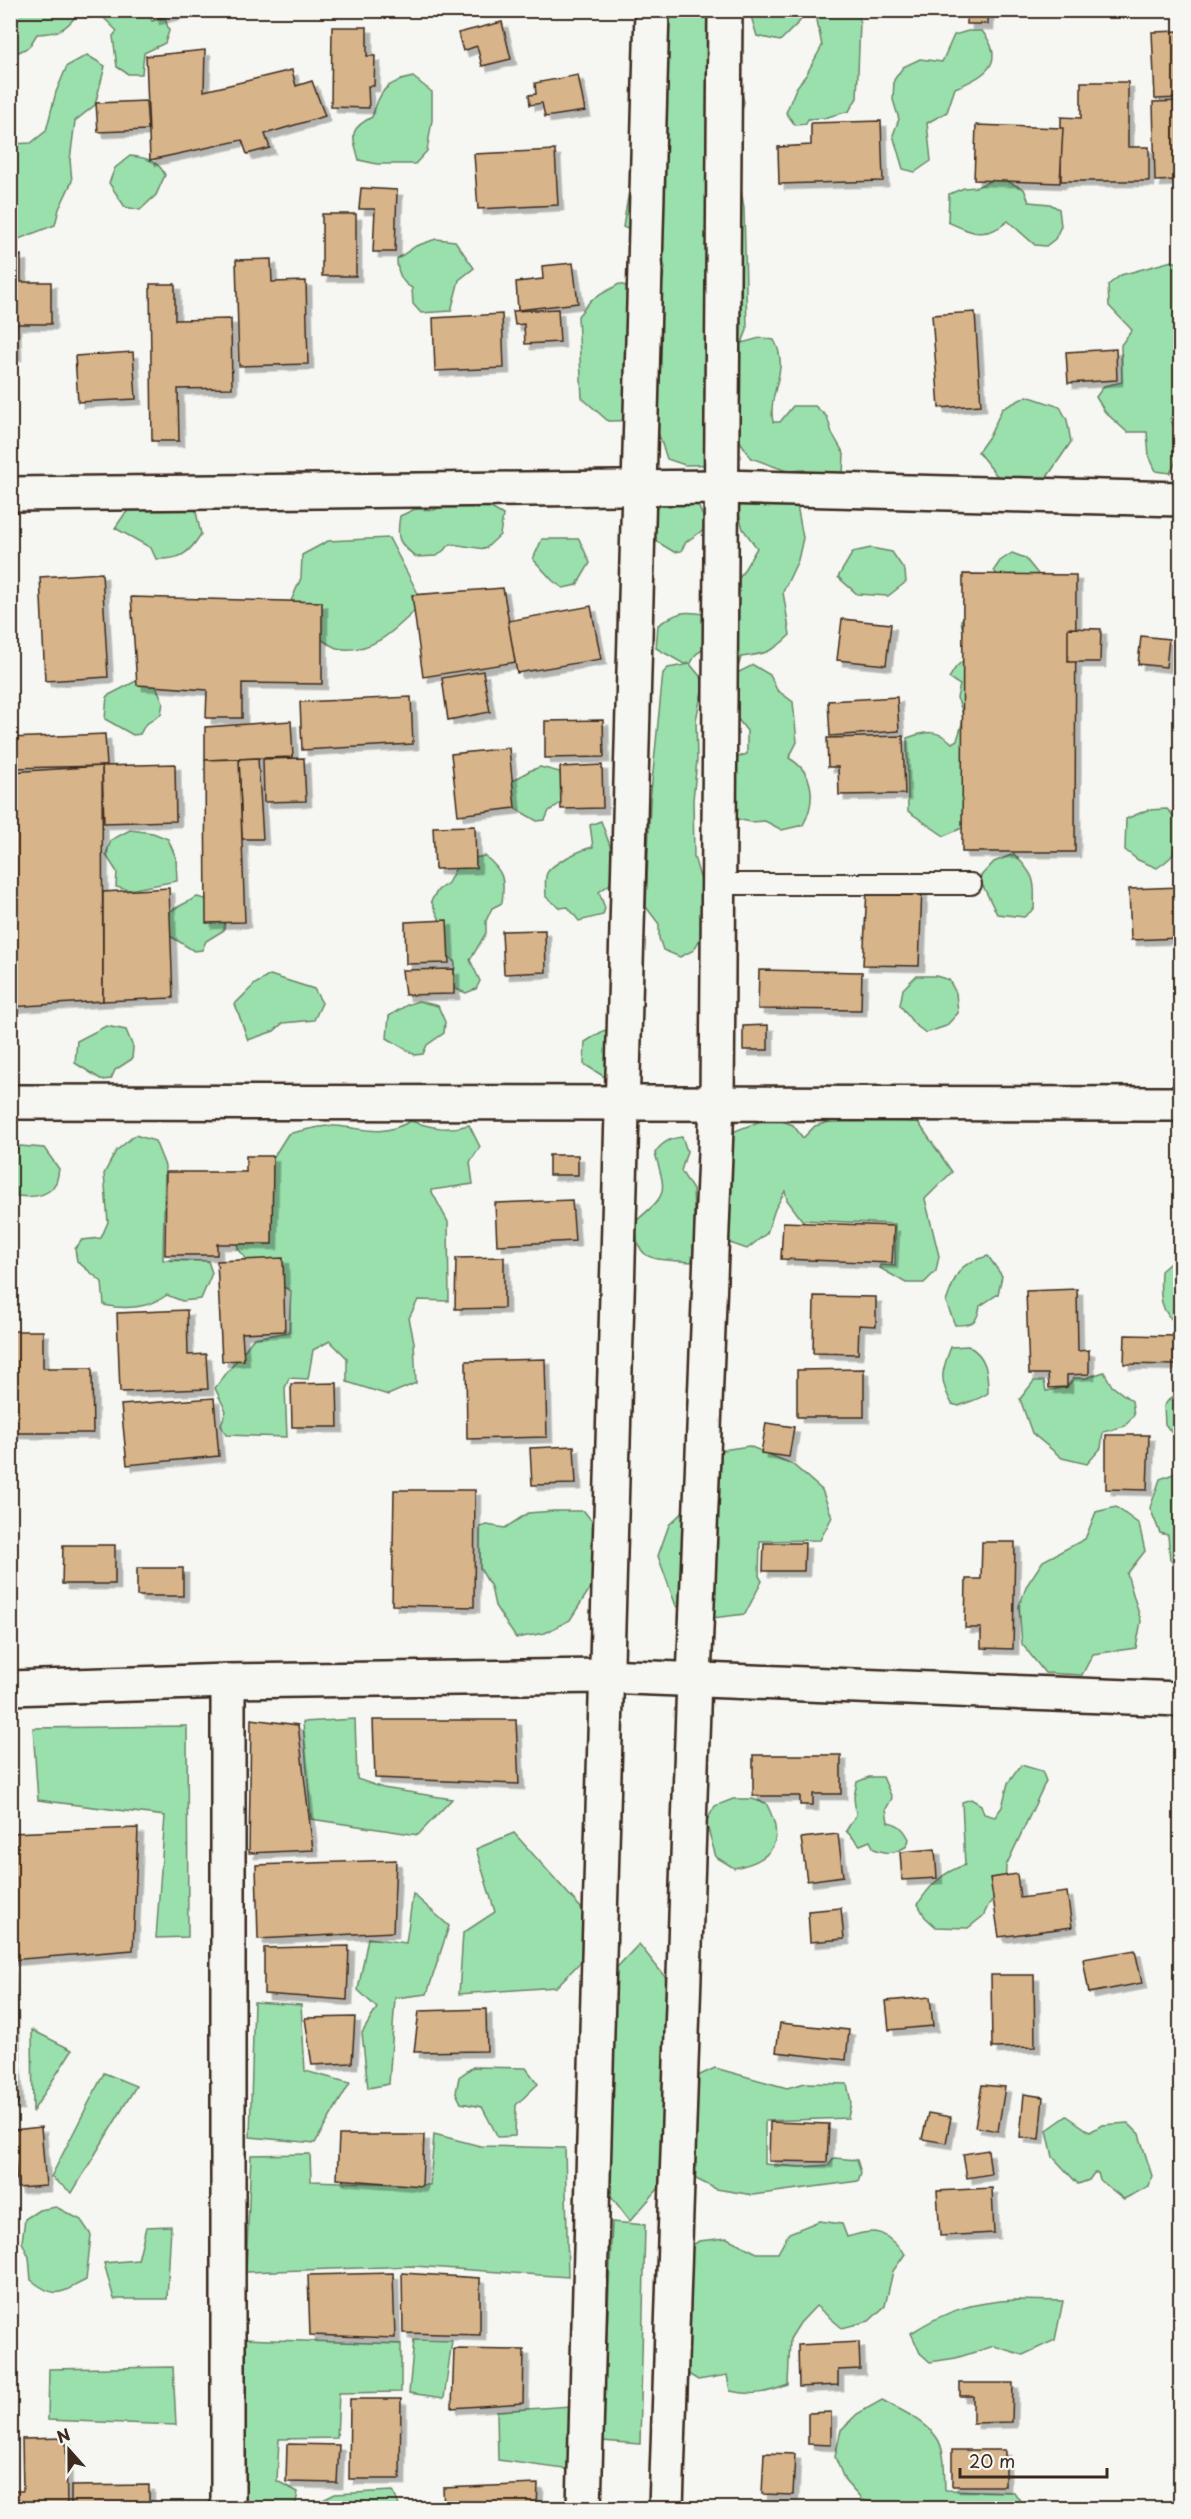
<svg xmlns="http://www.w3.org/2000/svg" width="1191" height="2519" font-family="'Playpen Sans',sans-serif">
<defs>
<filter id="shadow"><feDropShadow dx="5.5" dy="5.5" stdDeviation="0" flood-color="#0004"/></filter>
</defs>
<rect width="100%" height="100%" fill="#f6f6f2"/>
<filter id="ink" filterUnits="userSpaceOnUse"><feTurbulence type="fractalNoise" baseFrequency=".0167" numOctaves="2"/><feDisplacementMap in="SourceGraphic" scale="12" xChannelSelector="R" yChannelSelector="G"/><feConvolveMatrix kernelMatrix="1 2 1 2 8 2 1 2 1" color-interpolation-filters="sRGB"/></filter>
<g filter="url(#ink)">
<g fill="#9ae0ad" stroke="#6a8566" stroke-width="1.5">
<polygon points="753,10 804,10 804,11 800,21 780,41 757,36 750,13"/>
<path d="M10,11h138l4,10 13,-3 4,13 -4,12 -21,10 -2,21h-14l-11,-7 -4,-31 4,-5 -17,-17 -11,4 -12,-3c-13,16 -19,18 -40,19l-8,13 -18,9z"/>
<path d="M637,11h106l-8,54 9,37 -10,42 10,64 3,122 -5,13 18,-5 14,2c17,30 -7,51 -1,82h7l13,-16h22l12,11 5,16 12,21 -1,20 -20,7 -19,-11 -17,1 -36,-13 -13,-20v26l-53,1 -18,-6 -13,-39 -46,1 -26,-23 -4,-82 13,-16 28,-16 41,11 5,-28 -8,-25 -34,-15 17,-103z"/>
<polygon points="820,11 857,11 860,21 857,98 849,111 824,118 808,119 806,124 795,125 786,113 796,88 806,75 822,46 817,20"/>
<path d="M968,31h14c26,32 2,46 -27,57l-8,24 -20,11 4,38 -16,11 -12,-3 -10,-34 6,-16 -6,-19 1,-20 9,-13 17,-8 22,3 12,-27z"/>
<polygon points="87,55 105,66 95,105 75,121 70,160 72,181 59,209 55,225 11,242 11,144 31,143 46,131 56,92 67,66"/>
<path d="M413,77l19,15v28l-5,31 -12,13h-38l-18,-4c-6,-24 -12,-30 13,-43 9,-27 12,-34 41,-40z"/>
<path d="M130,156c15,1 29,5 35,19l-9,20 -16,15 -15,-3 -16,-24 6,-15z"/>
<path d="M998,177l26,12 5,13 21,2 9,5 2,17 -6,13 -9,7 -11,-1 -27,-24c-23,19 -36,12 -60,1l1,-28 15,-6 13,-1z"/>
<path d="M436,239l19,2 19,27 -15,12 -8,31 -30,2 -8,-9 -1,-16c-11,-5 -15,-18 -15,-29l19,-13z"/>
<path d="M1172,261l8,3v141l-10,14c13,24 14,31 0,54l-14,-2 -7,-15 -2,-24h-20l-22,-20 -9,-15 8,-11 18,-4 -1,-37 11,-15 -23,-24 -1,-21 13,-10z"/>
<polygon points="1027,396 1060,407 1067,420 1071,442 1034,496 1006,487 978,452 990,435 1002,409"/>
<path d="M755,489l40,5 8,44 -5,22 -15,32 7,43c-17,17 -25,19 -49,22l-3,11 -13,-1 -19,-9 -2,-9 -8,5 -5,9 -7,1 -28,-16 2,-23c20,-13 25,-15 49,-10l17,-11 33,-56 -14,-19 -6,-21z"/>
<path d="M149,490l43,4 9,40c-12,20 -21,26 -45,25l-5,-11 -36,-20 9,-13z"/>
<path d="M454,501l29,2 20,12 -3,20 -15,14 -34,-5 -14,12 -21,1c-18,-15 -20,-17 -16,-41l15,-7 19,1z"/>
<polygon points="666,502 697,503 704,519 703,530 686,542 681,551 674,552 646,535 648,513"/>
<path d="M389,538l34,65c-24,22 -49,53 -86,45 -11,-3 -33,-22 -43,-29l-3,-18 10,-23 1,-23 26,-14z"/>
<polygon points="542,539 579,539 590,563 577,585 563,588 553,581 533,559"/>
<polygon points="871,548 892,552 905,571 906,582 888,596 857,594 838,577 853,552"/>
<path d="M1012,553l13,5 17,21 -66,243 -32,14 -36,-25 -1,-73c18,-6 30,-10 45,5l5,-3c6,-18 9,-24 0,-42l3,-13 -11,-7 7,-11 11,-10 -6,-37 41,-37 -8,-13 6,-9z"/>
<polygon points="690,664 704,681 696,720 697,760 693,800 694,857 705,894 704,931 694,950 680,957 663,950 659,938 659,924 646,907 650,802 663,673 668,668"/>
<path d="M753,665l17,10 7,15 16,12 4,40 -8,16c26,15 27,43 14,67l-21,5 -17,-9 -14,1 -34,-7 7,-53 23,-8v-23l-25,-33 5,-20z"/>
<polygon points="136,681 156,686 163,702 161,714 145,725 140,734 133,735 105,719 107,696"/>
<polygon points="540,767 560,772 565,800 549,811 545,820 537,821 509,805 511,782 529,771"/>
<path d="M1167,809l13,13c0,26 -2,32 -23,46l-19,-8 -13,-10 1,-31 21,-9z"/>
<path d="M601,821l20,55 -22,16 6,16 -2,7 -24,6 -11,-14 -8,1 -14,-11c0,-7 -2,-18 1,-24 5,-10 36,-24 46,-26l-3,-22z"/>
<polygon points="130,830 153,833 168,839 176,858 177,881 129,890 116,887 117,872 106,855 111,840"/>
<path d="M1014,854c21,22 21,25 20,55l-10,8 -27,-3 -18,-36 15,-16z"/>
<path d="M485,856c19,16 20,23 17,47l-10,5 -6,13v12l-16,27 10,21 -4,8 -10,4 -13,-5 2,-25 -8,-9 -9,-26 1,-10 -8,-17 7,-11 10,-7 10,-19 10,-5z"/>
<polygon points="197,897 217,902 225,918 224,930 206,941 202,950 194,951 167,934 168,912"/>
<polygon points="270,975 314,989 322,1003 314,1020 283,1023 274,1031 248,1040 235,1004 255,984"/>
<polygon points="916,976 936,976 949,980 956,993 958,1013 946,1026 926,1033 914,1024 900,1005 903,989"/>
<polygon points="418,1001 438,1006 445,1022 444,1033 427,1045 423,1054 415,1055 387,1038 389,1016 407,1005"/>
<polygon points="106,1026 126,1030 133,1047 132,1059 115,1070 111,1079 102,1080 75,1063 77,1041"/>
<polygon points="615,1027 635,1032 642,1048 640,1059 611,1081 584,1064 585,1042 603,1031"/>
<polygon points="771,1117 793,1125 803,1138 815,1126 843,1118 918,1122 952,1172 925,1199 939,1256 936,1271 924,1283 906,1283 880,1268 880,1265 895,1266 895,1224 802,1220 787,1200 785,1191 775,1209 767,1233 747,1249 727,1242 726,1152 735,1131"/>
<path d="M411,1121c20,7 38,10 58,4l11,22 -10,15 3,22 -42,6 17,32 1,79 -31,-1 -9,18 5,24 2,41 -28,12 -41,-13v-24l-17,-17 -17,9 -5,29 -19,-1 -4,10 2,49 -61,-2 -5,-10 5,-14 -11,-23 39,-50 35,-6 2,-41 -33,-18 -20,-24 -5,-37 16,-16 39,-62c14,-3 32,-9 46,-8 33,2 45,12 77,-5z"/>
<path d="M135,1135l20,6 10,25 -2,94 45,1 4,12 -11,26 -19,2 -15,-6c-18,13 -42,15 -63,10l-2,-23 -25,-21 -2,-12 7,-9 19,-2 7,-16 -4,-48 12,-23z"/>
<path d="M682,1137l5,14 -6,20 12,19 2,41 -3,31c-35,-4 -58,4 -56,-41 33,-28 30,-28 19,-68 6,-10 16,-15 27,-16z"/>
<path d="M20,1146l24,2 15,21c-1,4 -1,11 -4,15 -7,14 -29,14 -42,11l-2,-4v-36z"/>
<path d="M988,1256l14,20 -4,18 -18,12c-3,18 -8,19 -25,19l-9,-23c11,-29 11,-38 42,-46z"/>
<path d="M1176,1258h4v67c-22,-11 -20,-33 -19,-54z"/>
<path d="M968,1346c19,10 20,27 20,47 -9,7 -19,8 -29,13l-7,-2c-13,-24 -11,-32 -1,-57z"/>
<polygon points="1104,1372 1112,1386 1132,1401 1134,1415 1125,1426 1103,1432 1101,1448 1087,1464 1062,1458 1032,1433 1020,1399 1034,1381 1044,1381 1046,1391 1067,1387 1074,1378 1086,1378"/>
<polygon points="1171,1397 1180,1402 1180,1444 1165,1424 1164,1406"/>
<polygon points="749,1446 792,1464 822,1490 832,1517 820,1540 760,1541 759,1576 762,1581 745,1614 704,1619 676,1606 658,1556 669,1525 690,1505 716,1451"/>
<polygon points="1180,1467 1180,1570 1170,1560 1168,1535 1160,1533 1150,1508 1160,1479 1176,1473"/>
<polygon points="1116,1507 1139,1524 1145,1551 1127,1574 1141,1621 1136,1648 1093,1654 1082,1675 1045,1673 1022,1644 1019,1606 1027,1585 1043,1561 1085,1539 1096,1512"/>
<polygon points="554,1511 584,1511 598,1529 591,1587 570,1620 545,1633 516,1638 495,1606 491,1587 480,1568 480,1527 487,1525 505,1528 528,1513"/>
<polygon points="355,1719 357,1779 383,1788 452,1799 418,1835 311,1819 303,1722"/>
<polygon points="187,1726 188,1937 156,1938 165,1816 38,1800 33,1728"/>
<path d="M1021,1765l21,6 4,10 -40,85 -1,23 -16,15 -6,12 -15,12 -32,-1 -11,-10 -7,-13c12,-19 25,-32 47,-39l-3,-63 9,-3 10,6 3,9 11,3 7,-10 6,-24z"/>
<path d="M869,1777h14l9,21 -6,11 2,13c11,2 16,7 21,17l-2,7c-13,8 -20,8 -33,3l-4,-8 -10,4 -14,-14 10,-16 -2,-18 3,-15z"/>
<path d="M733,1799h19l14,4c20,37 9,57 -32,65l-18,-11 -10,-35 9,-16z"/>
<polygon points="514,1833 606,1936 556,1987 459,1994 463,1933 495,1912 476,1849"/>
<polygon points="413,1894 449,1926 427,1994 395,1998 389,2084 368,2088 362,2033 377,2008 358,1990 368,1938 406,1943"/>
<polygon points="639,1944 669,1982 666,2180 630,2221 604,2187 603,1982"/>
<polygon points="254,2002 301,2005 305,2071 350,2083 315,2143 250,2137"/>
<polygon points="32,2030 72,2050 33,2111"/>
<polygon points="473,2067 526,2068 538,2084 516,2105 515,2136 498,2137 482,2107 461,2103 456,2093 459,2077"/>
<polygon points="715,2068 787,2088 805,2083 847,2084 851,2102 848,2118 765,2121 765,2164 800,2167 829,2165 834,2158 857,2160 861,2173 858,2181 753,2195 716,2189 688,2175 689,2080"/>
<polygon points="104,2073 136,2086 72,2193 51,2177"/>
<polygon points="1067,2116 1090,2132 1102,2125 1128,2123 1139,2134 1152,2176 1149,2186 1124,2199 1100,2180 1098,2173 1094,2173 1089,2180 1078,2184 1053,2157 1047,2130"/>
<polygon points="434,2134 480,2146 565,2148 568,2277 414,2266 246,2272 251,2155 310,2154 311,2181 430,2185"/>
<path d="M56,2207l25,13 10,15 -5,45c-26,13 -30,20 -55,0l-2,-23 -7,-15 3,-23 14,-9z"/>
<path d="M819,2221l23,3 5,13c32,-9 35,-7 58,17l-12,17 -8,35 -16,15 -27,7 -26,-22 -16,17 -10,16 -2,46c-21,8 -36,11 -58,6l-3,-16 -29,5 -31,-19 13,-108 19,-12 28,-3 30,15h21l11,-20z"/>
<polygon points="612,2222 645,2225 640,2444 602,2441"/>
<polygon points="171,2226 167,2299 114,2299 104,2263 138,2260 146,2227"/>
<path d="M1016,2300l47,1 -8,39 -32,15 -29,-9 -38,12 -26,4 -10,-9 -9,-20c36,-23 62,-31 105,-33z"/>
<polygon points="243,2339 401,2344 401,2392 339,2393 337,2438 279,2439 277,2481 298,2492 295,2508 243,2508"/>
<polygon points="414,2340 452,2341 444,2398 409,2393"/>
<polygon points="173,2367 176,2425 48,2420 49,2369"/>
<path d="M882,2400c18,10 43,20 55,38 9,13 7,37 8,52l69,2 11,16h-138l-2,-3 -23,-5 -17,-19 -10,-24 6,-27 16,-16z"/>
<polygon points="571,2406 572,2470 498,2460 497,2411"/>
<polygon points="393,2491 400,2508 307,2508 335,2494"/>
</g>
<g fill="#d7b489" stroke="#3b2a1e" stroke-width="1.5" filter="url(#shadow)">
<polygon points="152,10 189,10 154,19"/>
<rect x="967" y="10" width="21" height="14"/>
<polygon points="502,22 511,59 482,66 477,46 463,51 458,33"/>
<polygon points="332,27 367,27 367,56 375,56 374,86 368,86 369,108 331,107"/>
<polygon points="1180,31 1180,98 1155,99 1152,32"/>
<polygon points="205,50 204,91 292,70 296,86 312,81 325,116 265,134 270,148 247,154 242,140 150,160 146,56"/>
<polygon points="578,75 585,111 545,117 542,103 530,105 529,95 536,94 535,83"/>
<polygon points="1081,82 1128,82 1128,147 1149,147 1149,181 1061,181 1061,117 1081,118"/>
<polygon points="146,101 148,130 98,132 96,103"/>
<polygon points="1180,101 1180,180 1155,181 1153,102"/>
<polygon points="881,121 883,181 779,184 778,147 811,145 811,123"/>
<polygon points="976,125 1063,128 1060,183 974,180"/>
<polygon points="555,150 558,205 478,209 474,154"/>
<polygon points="361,188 397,190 395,252 373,252 375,209 359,209"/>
<rect x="322" y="214" width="34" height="62"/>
<polygon points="21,255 21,282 51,282 51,324 15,324 16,355 10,355 10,258"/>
<polygon points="271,259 272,282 306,281 308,364 239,366 236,260"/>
<polygon points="573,263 578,303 518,310 516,282 543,279 542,266"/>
<polygon points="150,284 175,284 175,320 231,319 232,388 178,389 179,441 152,441"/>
<polygon points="558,309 560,342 525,344 524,324 515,325 513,311"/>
<polygon points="975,312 981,405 939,408 932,315"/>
<polygon points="502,314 504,368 435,371 433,318"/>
<polygon points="1116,349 1117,380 1068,383 1066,352"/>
<polygon points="133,352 136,399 78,402 75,356"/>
<polygon points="102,573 108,677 45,681 40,577"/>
<polygon points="963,574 1076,575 1075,852 962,852"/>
<polygon points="503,588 516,662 423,677 412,595"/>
<polygon points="131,597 322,602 322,684 242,683 242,718 206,718 207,690 137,685"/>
<polygon points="591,606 601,659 517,673 508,621"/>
<polygon points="842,619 891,624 886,665 837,660"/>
<polygon points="1068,628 1101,629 1100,662 1068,662"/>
<polygon points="1141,636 1169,639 1166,667 1138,664"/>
<polygon points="483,671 490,712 448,720 442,678"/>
<polygon points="411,697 413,744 302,750 300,702"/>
<polygon points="897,697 899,731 830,736 828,701"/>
<polygon points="603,720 604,757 545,758 545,721"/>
<polygon points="291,721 293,757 205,760 205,727"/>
<polygon points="105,734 107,766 10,768 10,738"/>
<polygon points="903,736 905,794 839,795 838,767 828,767 827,738"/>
<polygon points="509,748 515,808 458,815 451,754"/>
<polygon points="258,758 263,839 242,839 239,759"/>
<polygon points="304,758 306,801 264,802 263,759"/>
<polygon points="239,759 245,922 206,923 205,760"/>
<polygon points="175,764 176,821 104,823 102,766"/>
<polygon points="602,765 603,808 561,809 560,767"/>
<polygon points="102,766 103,1001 10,1007 10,772"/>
<polygon points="475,826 476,868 435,869 433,827"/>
<polygon points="1180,887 1180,938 1131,940 1129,889"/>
<polygon points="169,888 173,998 103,1001 103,892"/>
<polygon points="922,888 919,966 863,965 867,889"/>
<polygon points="447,920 449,963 406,964 405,922"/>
<polygon points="545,930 546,972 504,974 502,931"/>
<polygon points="454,969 454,994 405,995 402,970"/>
<polygon points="759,970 862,972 861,1010 758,1009"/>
<polygon points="768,1025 768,1050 743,1050 743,1026"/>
<rect x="549" y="1155" width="29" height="20"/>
<polygon points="246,1156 273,1156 272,1244 217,1244 217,1255 165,1255 166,1172 246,1172"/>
<polygon points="572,1200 575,1241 497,1245 495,1203"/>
<polygon points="783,1222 894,1226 892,1263 781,1259"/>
<polygon points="504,1257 504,1308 455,1309 456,1258"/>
<polygon points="283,1258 285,1331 242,1333 244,1360 222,1361 217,1261"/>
<polygon points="1077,1289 1078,1351 1089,1350 1089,1374 1067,1375 1067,1387 1049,1388 1048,1374 1029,1374 1026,1291"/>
<polygon points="814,1296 876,1297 876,1326 859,1325 858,1354 813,1353"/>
<polygon points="187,1310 188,1355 206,1354 208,1389 120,1392 117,1313"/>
<polygon points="10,1331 43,1331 43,1368 92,1368 93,1433 10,1433"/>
<polygon points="1125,1335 1176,1336 1176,1365 1124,1364"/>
<polygon points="545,1359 547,1437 467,1439 466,1361"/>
<polygon points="864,1369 864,1417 797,1417 797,1370"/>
<polygon points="337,1383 338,1427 292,1427 291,1384"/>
<polygon points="214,1398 219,1456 127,1465 121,1405"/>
<polygon points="766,1423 794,1427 789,1457 761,1453"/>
<polygon points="1106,1435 1149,1435 1147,1490 1106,1489"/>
<polygon points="574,1446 576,1484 532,1485 530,1448"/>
<polygon points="394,1490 475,1490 474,1607 392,1605"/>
<polygon points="982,1542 1015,1542 1013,1649 981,1648 981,1628 965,1628 966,1579 981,1579"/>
<polygon points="764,1543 805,1543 804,1571 763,1571"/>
<polygon points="63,1545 115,1545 115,1584 62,1584"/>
<rect x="137" y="1568" width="46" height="28"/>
<polygon points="251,1719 298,1725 313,1850 249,1853"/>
<polygon points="373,1720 516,1720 519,1784 375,1778"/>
<polygon points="753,1755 841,1755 841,1794 813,1794 813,1805 800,1805 800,1796 753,1796"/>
<polygon points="138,1828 133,1950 10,1960 10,1833"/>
<polygon points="838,1834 843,1876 807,1881 801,1838"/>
<polygon points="935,1849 937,1878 902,1880 900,1852"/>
<polygon points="396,1860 393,1932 258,1939 256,1865"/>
<polygon points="1017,1874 1020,1898 1067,1892 1072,1927 999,1937 990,1878"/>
<polygon points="841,1908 844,1939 810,1942 808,1911"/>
<polygon points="349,1946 347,2000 264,1994 264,1948"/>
<polygon points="1135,1950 1142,1983 1089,1993 1083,1959"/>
<polygon points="10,1965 18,2104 10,2104"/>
<polygon points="991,1975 1034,1975 1035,2047 992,2048"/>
<polygon points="930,1997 933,2026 889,2030 886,2001"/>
<polygon points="486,2009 487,2051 414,2052 419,2011"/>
<polygon points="355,2017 352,2063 312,2065 305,2018"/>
<polygon points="780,2023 849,2030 846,2060 776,2052"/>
<polygon points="982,2085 1005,2087 998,2131 975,2127"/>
<polygon points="1024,2094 1043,2097 1039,2139 1020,2137"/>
<polygon points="928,2113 951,2117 946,2143 922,2139"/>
<polygon points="770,2122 829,2124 827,2162 769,2161"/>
<polygon points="41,2127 46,2186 17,2188 13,2130"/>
<polygon points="339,2135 424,2135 422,2186 337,2179"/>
<polygon points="988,2150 991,2174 967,2178 963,2154"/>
<polygon points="992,2188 994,2233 940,2236 937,2191"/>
<polygon points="393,2273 395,2338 310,2335 308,2275"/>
<polygon points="402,2273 480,2278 480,2335 403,2333"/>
<polygon points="859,2342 860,2369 838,2370 838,2385 799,2387 798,2345"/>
<polygon points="454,2349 524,2350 523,2403 452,2408"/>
<polygon points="960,2383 1013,2383 1012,2422 973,2423 973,2396 960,2396"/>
<polygon points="350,2399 401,2399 400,2479 349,2479"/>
<polygon points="831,2412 831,2445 808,2444 808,2413"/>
<polygon points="66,2438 67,2508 10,2508 10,2491 23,2491 22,2439"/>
<polygon points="287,2444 339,2445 337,2483 286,2482"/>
<rect x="952" y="2450" width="53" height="36"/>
<polygon points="764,2453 795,2454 793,2495 762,2494"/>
<polygon points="538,2484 537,2508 444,2508 443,2488"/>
<polygon points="149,2485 149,2508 71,2508 71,2486"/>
</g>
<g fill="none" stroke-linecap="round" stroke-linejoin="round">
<g stroke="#3b2a1e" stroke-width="24">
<polyline id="lane" points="720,884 971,884"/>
</g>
<g stroke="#3b2a1e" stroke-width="38">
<g id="street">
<polyline points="10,494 720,487 1180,499"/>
<polyline points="10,1102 1180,1104"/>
<polyline points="10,1688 228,1681 604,1676 1180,1699"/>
<polyline points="228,2508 228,1681"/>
<path d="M584,2508c20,-832 44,-1665 68,-2498"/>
<polyline points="666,2508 694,1679 717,1103 725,10"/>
</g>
</g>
<use href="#lane" stroke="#f6f6f2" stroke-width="20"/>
<use href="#street" stroke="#f6f6f2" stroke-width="33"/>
</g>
</g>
<rect width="1191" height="2519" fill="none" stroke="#f6f6f2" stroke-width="36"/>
<rect x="18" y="18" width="1155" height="2483" fill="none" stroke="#3b2a1e" stroke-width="2" filter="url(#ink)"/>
<g transform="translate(69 2450) rotate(339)" stroke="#f6f6f2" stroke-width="4.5" paint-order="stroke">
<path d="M0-4.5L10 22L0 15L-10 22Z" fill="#3b2a1e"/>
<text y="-9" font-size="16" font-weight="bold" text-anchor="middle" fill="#3b2a1e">N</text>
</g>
<path d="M960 2468v9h147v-9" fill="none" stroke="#3b2a1e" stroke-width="3"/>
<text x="969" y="2468" font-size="18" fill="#3b2a1e" stroke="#f6f6f2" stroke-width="4.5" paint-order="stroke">20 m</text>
</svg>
